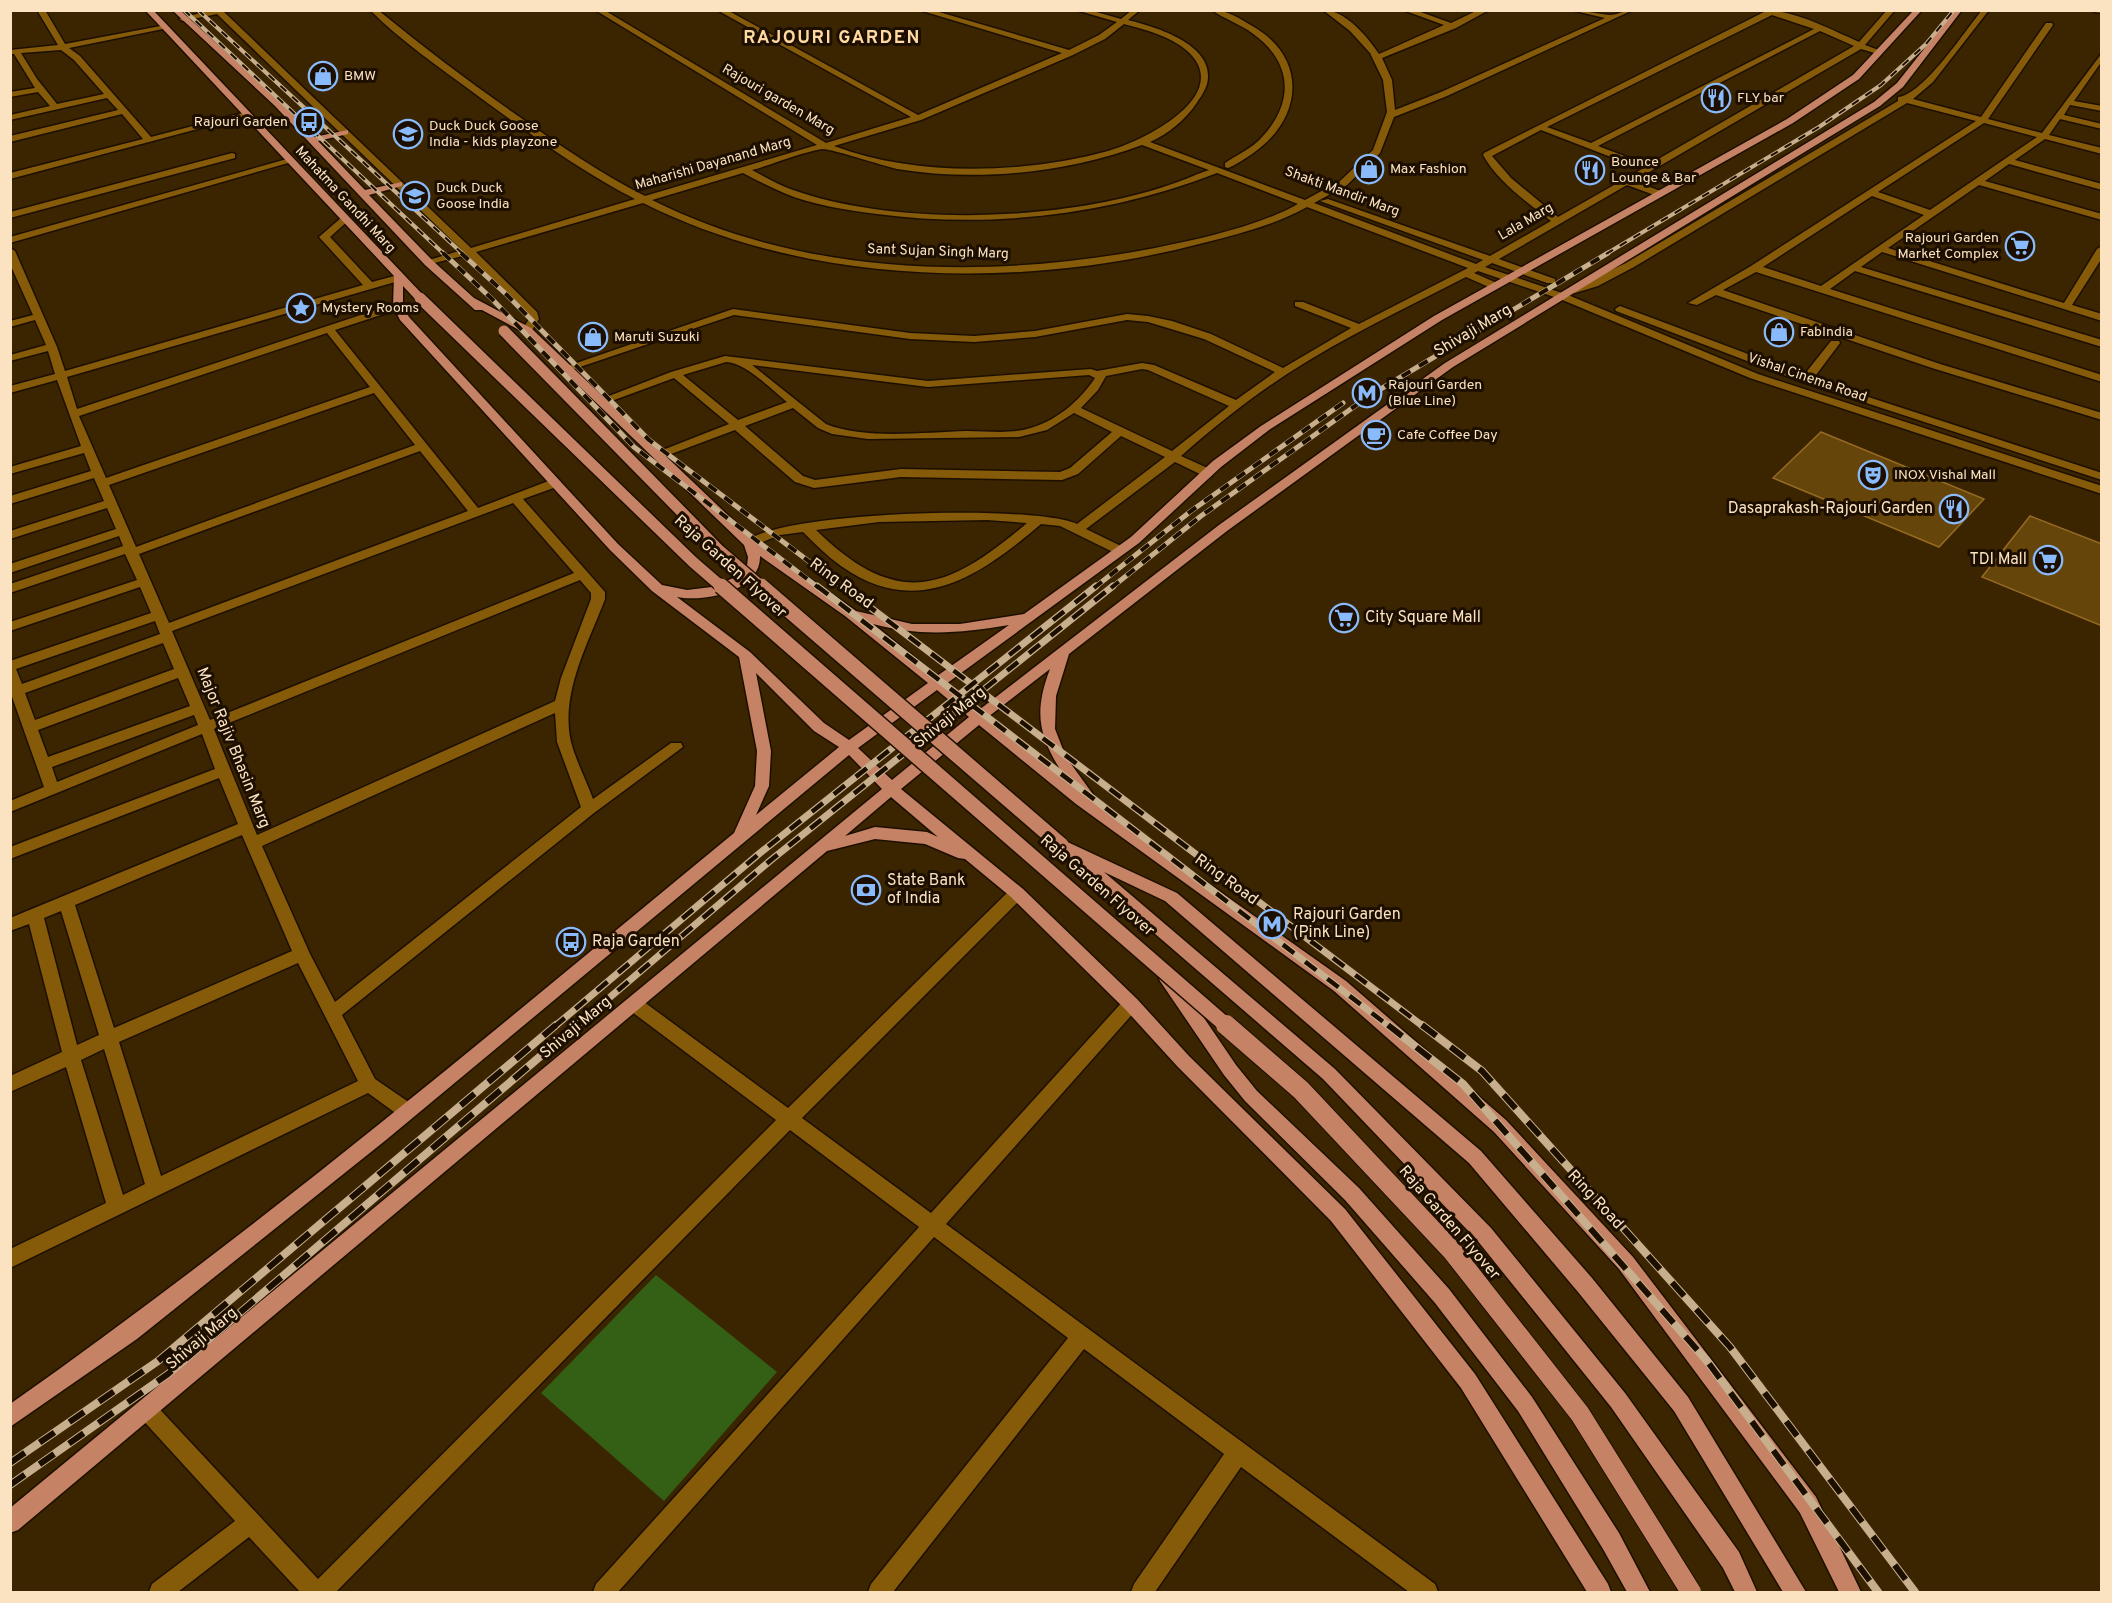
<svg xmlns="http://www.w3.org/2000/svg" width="2112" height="1603" font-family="Overpass,sans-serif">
<rect width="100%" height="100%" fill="#3b2400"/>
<polygon fill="#346015" points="656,1275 777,1372 664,1501 541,1393"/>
<g fill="#66450b" stroke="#966a22" stroke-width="1.5">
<polygon points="1821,432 1984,499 1939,547 1773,478"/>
<polygon points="2030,516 2102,544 2102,626 1982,577"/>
</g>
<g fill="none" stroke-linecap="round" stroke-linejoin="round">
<g stroke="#1d0f00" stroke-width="3">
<g id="minor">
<path d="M37,10h8l20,34 101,-19v4h-3l-94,19 11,8 71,81 95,-25 4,3 -240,64v-6l133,-34 -21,-25 -112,28v-6l108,-26 -11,-12 -97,22v-5l40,-9 -12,-14 -28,5v-5l25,-4 -21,-34h-4v-4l48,-5zM61,50l13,10 30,34 -47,10 -20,-25 -16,-26z"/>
<path d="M211,10h15l-2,2 247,236 164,-49c-57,-29 -109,-68 -161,-106 -35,-26 -73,-52 -104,-83h8c46,38 94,74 143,108 40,28 80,56 124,78l172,-51 -222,-135h9l222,133 85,-26 -194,-107h10l191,105 144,-62 -143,-43h13l137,40 30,-15 18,-13 -41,-12h13l32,9 11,-9h8l-12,10c28,7 89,25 79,64 -2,7 -7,14 -11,20 -11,16 -28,30 -46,38l155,58 35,-19 33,-31 14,-38 -4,-32 -13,-27 -20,-22 -27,-21c22,0 44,26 56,44l65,-29 -41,-15h12l36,13 27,-13h11l-33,18 -74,30 10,22 3,30 46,-18 164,-74 -34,-8c13,0 26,4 39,5 7,0 15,-5 23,-5l-186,86 -53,21 -14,36 -33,32 -33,18 162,61 7,-4 -163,-59 8,-2 162,57 61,-35c-24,-19 -53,-39 -68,-66l1,-2 280,-141 -2,-2c33,0 67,19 97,32l28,-32h8l-30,35 16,6v4l-20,-6 -227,132 29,11v4h-6l-30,-11 -128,74 56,20v4h-8l-55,-20 -7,4 83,28 190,79 344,112v8l-352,-116 -190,-79 -82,-28 -4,2 25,11v4h-8l-25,-11c-60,31 -122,60 -179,97 -37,24 -72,52 -106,82l31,14v6h-8l-29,-14 -89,67 37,18 2,3 -2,3h-8l-55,-27 -19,-2c-61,52 -124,96 -200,42 -14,-10 -26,-22 -38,-34l-23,3 -30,12 -6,-4c30,-32 292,-39 333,-19l88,-67 -44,-21 -43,38 -16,6 -161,-3 -87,11 -19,-6 -60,-52 -72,27h-8v-4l74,-29 -55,-46 -68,25 -4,1 -6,-3 75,-29 54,-16 203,25 163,-12 6,2 45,-8 12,2 82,35 39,-28 -71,-33 -56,-17 -21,-2 -92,17 -61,5 -64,-3 -176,-24 -163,55h-8l-1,-2 171,-59 177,24 64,3 61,-5 92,-17 21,2 24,5 39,13 72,34 68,-40 -56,-22v-4h8l56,22 109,-56 -161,-61c-32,18 -69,27 -104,36 -178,47 -393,44 -560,-40l-167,49 61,60 2,7 -8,13 -4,1 -5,-3 7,-11 -2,-6 -60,-58 -41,10v-4l36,-11 -245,-236 -34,7 -4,-2zM1772,15l42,14 -223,114 -44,-16zM1124,24c23,6 58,15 72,37 26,42 -58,82 -88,90 -84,23 -192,26 -274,-5l87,-26 152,-65 32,-16zM1820,31l34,15 -206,119 -50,-19zM1541,130l101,39 -84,48 -47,-39 -19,-22zM1142,145l67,25c-15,5 -29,12 -43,16 -104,35 -269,41 -373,4 -14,-5 -28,-13 -41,-20 22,-6 47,-17 70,-21 7,-1 62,17 75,20 80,13 170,4 245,-24zM743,173c13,7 27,14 41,20 28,12 62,17 93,21 115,15 232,1 340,-41l81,31c-39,22 -98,35 -143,44 -166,32 -350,29 -503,-48zM726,362c19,0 46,28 61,40l-49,18 -55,-45zM752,365l176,22 161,-12 6,3c-16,24 -40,44 -68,51 -18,5 -41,2 -60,2 -42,1 -102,9 -141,-7zM1142,369l6,1 81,36 -57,45 -91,-43 17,-18 8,-14zM793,408l25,20 14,6 36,5 151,-2 28,-7 27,-17 38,19 -42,36 -10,4 -159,-3 -86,11 -12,-4 -58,-50zM987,520l40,3c-80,68 -129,87 -211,7l63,-8z"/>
<path d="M1212,10c16,0 28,9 42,17 55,33 48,93 -2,127 -8,5 -16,11 -24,14l-3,-1v-4c12,-8 28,-15 38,-27 32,-35 29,-75 -11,-103 -12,-9 -28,-14 -40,-23z"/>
<path d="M1982,10h7l-56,72 -20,17 68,18 65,-94h6l1,2 -65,94 54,14 60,-80v8l-28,40 28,5v5l-32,-6 -6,10 38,9v5l-42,-10 -11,16 53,13v6l-57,-15 -30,21 87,24v6l-93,-26 -24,17 117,33v6l-123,-35 -91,63 176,55 33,-54 5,-3v12l-30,47 30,9v7l-220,-69 -21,15 241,73v7l-247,-76 -25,18 272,86v7l-346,-110 -33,18 217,74 162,49v7l-170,-52 -216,-73 -19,10 -9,-2 63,-37 225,-145 -69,-18 -273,164 -36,19 -23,7 -5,-3 56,-27 272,-162v-4c25,-2 67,-66 84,-87zM1984,123l53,14 -107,73 -52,-18zM1872,196l52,19 -103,71 -58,-19z"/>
<polygon points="2094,10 2102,10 2102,13 2094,12"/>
<polygon points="232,153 235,154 235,158 10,218 10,212"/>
<polygon points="287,159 295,161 10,243 10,237"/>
<path d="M341,218l8,2 -19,17 42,45 26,-7 4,1v4l-335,97 10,32 317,-105h8v4l-67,22 143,178 73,-28h8v6l-36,13 82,93v7c-17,45 -45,94 -34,143 5,19 15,38 22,57l78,-56h10l2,4 -89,66 -252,202 33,64 38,26 3,6 -3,6 -6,2 -6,-2 -33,-24 -358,175v-19l96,-46 -40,-136 -56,25v-16l52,-24 -33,-128 -19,7v-13l228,-94 -19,-46 -209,81v-12l205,-78 -13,-35 -192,78v-11l34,-14 -34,-96v-30l141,-48 -11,-26 -130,44v-9l127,-42 -12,-26 -115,39v-9l113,-38 -4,-10 -109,37v-9l106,-35 -9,-21 -97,31v-8l94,-30 -10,-23 -84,26v-8l81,-25 -7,-18 -74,21v-7l71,-21 -24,-66 -47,13v-7l45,-12 -7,-23 -38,10v-6l36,-10 -11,-25 -25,7v-6l23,-6 -23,-51v-16l5,3 42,96 8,24 298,-86 -44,-48zM327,333l43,54 -264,91 -27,-62zM374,393l41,52 -279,102 -27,-62zM420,451l48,60 -299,112 -30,-69zM513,503l61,70 -364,147 -38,-89zM580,580l11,13v6l-30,79 -6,23 -298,134 -43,-106zM155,621l5,13 -138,50 -6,-15zM163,643l11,26 -139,51 -10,-27zM178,678l12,28 -142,51 -10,-27zM555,713l2,29 24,65 -246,195 -25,-48 -48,-108zM194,715l4,10 -141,57 -5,-15zM242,835l50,116 -178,77 -39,-123zM61,911l38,124 -22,10 -33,-127zM298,963l60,118 -197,95 -42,-134zM104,1049l41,135 -22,11 -42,-135z"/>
<polygon points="1620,306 1804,375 1831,341 1839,341 1840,343 1813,379 2102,473 2102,480 1802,382 1616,311 1615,309"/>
<polygon points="1017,887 1023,889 1025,893 1023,897 802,1118 931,1213 1125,999 1131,997 1137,999 1139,1004 1137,1009 946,1224 1435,1584 1438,1592 1409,1592 1241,1467 1155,1592 1131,1592 1134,1584 1224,1454 1084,1349 893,1592 868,1592 871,1584 1068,1338 934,1237 618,1592 593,1592 596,1584 919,1227 790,1130 336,1592 300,1592 249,1537 178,1592 149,1592 152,1584 235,1521 139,1416 136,1409 139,1402 146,1399 153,1402 318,1579 776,1120 628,1009 626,1004 628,999 634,997 640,999 788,1108 1011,889"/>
</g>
</g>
<g stroke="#1d0f00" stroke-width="3">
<g id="major">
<path d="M145,10h8l271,286v4h-8l-13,-14v20l6,11 209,227 44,41 25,5 25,-3 26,-11 9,-10 1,-9 -4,-12 -221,-213 -41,-22h-7l-50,-45 -150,-159 -103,-96h8l101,92 33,35 34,-7v4l-30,7 47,49 37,-8v4l-33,9 64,66 41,37 57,30 223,212 102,71 56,13h48l64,-10 107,-77 82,-76 48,-35 173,-110 353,-197 66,-44 61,-65h8l-63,69 -66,44 -351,197 -173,110 -48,37 -82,76 -193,141 33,26 240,-185 226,-162 429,-261 23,-19 58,-73h7l-59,77 -23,19 -427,261 -226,164 -158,123 -13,42 -1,33 11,28 26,36 2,4 -2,4 254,180 160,139 127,137 183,240 45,95h-22l-39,-79 -181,-244 -125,-137 -160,-141 -258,-187 -97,-79 -78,64 122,100 114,110 52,57 156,153 130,165 133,210 3,8h-24l-126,-204 -130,-167 -154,-155 -52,-57 -114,-112 -46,-38 -7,-1 -33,-14 -50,-5 -48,12 -809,679 -8,3v-25l872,-719 -33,-34 -463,385 -249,199 -127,88v-23c252,-177 487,-376 724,-571l21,-47 2,-35 -18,-94 -87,-66 -42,-41 -210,-230 -7,-14 1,-30zM760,556l85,60 83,67 -79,57 -25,-17 -74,-71 -73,-55c27,5 84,-5 83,-41zM873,624c46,13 89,9 136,1l-72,51zM1050,669c-18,47 -10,71 17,111l-79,-63zM756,673l58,58 25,16 -83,68 13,-29 2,-35zM937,690l32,27 -77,63 -34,-32zM891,797l47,40 -11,-5 -52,-5 -30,9z"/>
<polygon points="1061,839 1177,893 1481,1151 1592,1278 1688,1397 1806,1592 1783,1592 1674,1411 1578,1292 1469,1163 1165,901 1104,872 1335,1069 1491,1228 1625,1393 1739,1552 1757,1592 1735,1592 1723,1568 1611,1407 1477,1240 1323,1079 1072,862 1070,856 1056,849 1053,845 1056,841"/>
<polygon points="1166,969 1172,971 1236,1065 1257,1091 1359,1188 1449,1289 1532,1397 1619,1533 1650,1592 1627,1592 1603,1549 1518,1411 1435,1303 1345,1200 1245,1101 1224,1075 1160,981 1158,976 1160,971"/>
</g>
</g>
<use href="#minor" fill="#855a09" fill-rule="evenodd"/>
<use href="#major" fill="#c58265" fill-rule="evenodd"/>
<g stroke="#c7af8d" stroke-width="4">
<g id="rail-far3">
<polyline points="184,10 444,254"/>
<polyline points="198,10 463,254"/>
<polyline points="1606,254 1819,127 1881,85 1926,44 1954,10"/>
</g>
</g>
<g stroke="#c7af8d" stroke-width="5">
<g id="rail-far2">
<polyline points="443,253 492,299 634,447 819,588"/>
<polyline points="461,253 507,295 649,440 844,588"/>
<polyline points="1094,588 1191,511 1343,403"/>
<polyline points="1111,588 1201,516 1369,396 1608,253"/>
</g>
</g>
<g stroke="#c7af8d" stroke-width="7">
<g id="rail-far1">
<polyline points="817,586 1390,1027"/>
<polyline points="842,586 1424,1027"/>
<polyline points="554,1027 760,853 1096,586"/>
<polyline points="575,1027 771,860 1113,586"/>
</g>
</g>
<g stroke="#c7af8d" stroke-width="8">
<g id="rail">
<polyline points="1388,1025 1463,1084 1707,1361 1878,1592"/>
<polyline points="1422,1025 1482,1071 1730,1347 1915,1592"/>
<polyline points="10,1463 158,1361 556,1025"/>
<polyline points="10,1485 168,1374 577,1025"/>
</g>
</g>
<use href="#rail-far3" stroke="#1d0f00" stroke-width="2" stroke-dasharray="8" stroke-linecap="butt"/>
<use href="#rail-far2" stroke="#1d0f00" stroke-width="4" stroke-dasharray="10" stroke-linecap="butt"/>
<use href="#rail-far1" stroke="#1d0f00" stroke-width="4.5" stroke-dasharray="14" stroke-linecap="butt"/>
<use href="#rail" stroke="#1d0f00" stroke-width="6" stroke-dasharray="18" stroke-linecap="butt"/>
<g stroke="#1d0f00" stroke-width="14" stroke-linecap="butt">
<g id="major-bridge-far2">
<polyline points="420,298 693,562 723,588"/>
<polyline points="504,331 720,551 763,588"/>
</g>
</g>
<g stroke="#1d0f00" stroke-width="18" stroke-linecap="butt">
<g id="major-bridge-far1">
<polyline points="721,586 1228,1027"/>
<polyline points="761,586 1061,845"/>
</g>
</g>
<g stroke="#1d0f00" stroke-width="22" stroke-linecap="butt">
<polyline id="major-bridge" points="1226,1025 1301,1090 1453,1252 1580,1414 1691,1592"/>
</g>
<use href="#major-bridge-far2" stroke="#c58265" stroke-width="11"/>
<use href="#major-bridge-far1" stroke="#c58265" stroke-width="15"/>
<use href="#major-bridge" stroke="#c58265" stroke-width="20"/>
</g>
<defs>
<g id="shop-ring" transform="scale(1.5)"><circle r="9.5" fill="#1d0f00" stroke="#88bafc" stroke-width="1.5"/><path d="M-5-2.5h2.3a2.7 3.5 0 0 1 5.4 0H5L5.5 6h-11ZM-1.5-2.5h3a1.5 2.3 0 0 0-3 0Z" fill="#88bafc"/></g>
<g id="restaurant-ring" transform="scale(1.5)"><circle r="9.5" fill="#1d0f00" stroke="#88bafc" stroke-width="1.5"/><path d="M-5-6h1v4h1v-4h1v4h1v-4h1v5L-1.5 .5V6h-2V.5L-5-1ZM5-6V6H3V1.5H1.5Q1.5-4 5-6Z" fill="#88bafc"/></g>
<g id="bus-ring" transform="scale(1.5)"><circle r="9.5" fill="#1d0f00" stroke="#88bafc" stroke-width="1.5"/><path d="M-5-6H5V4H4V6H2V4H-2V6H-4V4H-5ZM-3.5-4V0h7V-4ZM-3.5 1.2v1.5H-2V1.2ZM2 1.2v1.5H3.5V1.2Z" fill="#88bafc"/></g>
<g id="school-ring" transform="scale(1.5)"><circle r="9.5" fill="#1d0f00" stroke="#88bafc" stroke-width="1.5"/><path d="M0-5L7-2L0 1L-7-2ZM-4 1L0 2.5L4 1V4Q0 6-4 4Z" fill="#88bafc"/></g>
<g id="supermarket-ring" transform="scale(1.5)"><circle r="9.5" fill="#1d0f00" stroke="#88bafc" stroke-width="1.5"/><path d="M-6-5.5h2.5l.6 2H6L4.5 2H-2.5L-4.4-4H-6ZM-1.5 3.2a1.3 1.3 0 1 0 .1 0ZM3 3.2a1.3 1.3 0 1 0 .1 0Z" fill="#88bafc"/></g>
<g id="sight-ring" transform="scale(1.5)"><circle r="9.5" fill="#1d0f00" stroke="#88bafc" stroke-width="1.5"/><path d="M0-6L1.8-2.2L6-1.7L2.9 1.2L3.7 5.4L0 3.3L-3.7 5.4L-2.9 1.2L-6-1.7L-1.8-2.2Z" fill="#88bafc"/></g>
<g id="metro-ring" transform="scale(1.5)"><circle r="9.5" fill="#1d0f00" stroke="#88bafc" stroke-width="1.5"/><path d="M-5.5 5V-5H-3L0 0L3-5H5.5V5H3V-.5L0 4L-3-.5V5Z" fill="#88bafc"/></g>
<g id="cafe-ring" transform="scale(1.5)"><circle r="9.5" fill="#1d0f00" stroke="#88bafc" stroke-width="1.5"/><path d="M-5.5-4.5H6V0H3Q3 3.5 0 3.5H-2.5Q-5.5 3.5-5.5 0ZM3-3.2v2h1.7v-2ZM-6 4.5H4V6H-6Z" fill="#88bafc"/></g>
<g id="theatre-ring" transform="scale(1.5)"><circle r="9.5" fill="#1d0f00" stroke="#88bafc" stroke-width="1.5"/><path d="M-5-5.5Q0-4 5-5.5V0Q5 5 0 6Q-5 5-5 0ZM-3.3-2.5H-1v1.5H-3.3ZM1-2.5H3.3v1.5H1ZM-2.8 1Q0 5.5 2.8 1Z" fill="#88bafc"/></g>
<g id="bank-ring" transform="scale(1.5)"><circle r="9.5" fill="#1d0f00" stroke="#88bafc" stroke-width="1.5"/><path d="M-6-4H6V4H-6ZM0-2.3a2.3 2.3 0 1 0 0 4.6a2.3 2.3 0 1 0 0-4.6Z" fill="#88bafc"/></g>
</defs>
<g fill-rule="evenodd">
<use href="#shop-ring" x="323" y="76"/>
<use href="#restaurant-ring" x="1716" y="98"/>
<use href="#bus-ring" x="309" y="122"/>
<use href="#school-ring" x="408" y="134"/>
<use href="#shop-ring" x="1369" y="169"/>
<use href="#restaurant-ring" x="1590" y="170"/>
<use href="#school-ring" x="415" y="196"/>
<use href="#supermarket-ring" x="2020" y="246"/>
<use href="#sight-ring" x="301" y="308"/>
<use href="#shop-ring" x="1779" y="332"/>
<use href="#shop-ring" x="593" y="337"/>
<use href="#metro-ring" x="1367" y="393"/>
<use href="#cafe-ring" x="1376" y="435"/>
<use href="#theatre-ring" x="1873" y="475"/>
<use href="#restaurant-ring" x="1954" y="509"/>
<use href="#supermarket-ring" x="2048" y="560"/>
<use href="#supermarket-ring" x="1344" y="618"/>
<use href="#bank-ring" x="866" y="890"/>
<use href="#metro-ring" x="1272" y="924"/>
<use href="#bus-ring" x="571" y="942"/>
</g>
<g text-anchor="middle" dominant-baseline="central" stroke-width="6" stroke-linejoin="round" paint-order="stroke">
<g font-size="14" fill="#fbe2c1" stroke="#1d0f00" text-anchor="start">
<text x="344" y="76">BMW</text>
<text x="1737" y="98">FLY bar</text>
<text x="288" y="122" text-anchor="end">Rajouri Garden</text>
<text x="429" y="126">Duck Duck Goose<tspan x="429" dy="16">India - kids playzone</tspan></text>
<text x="1611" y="162">Bounce<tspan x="1611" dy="16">Lounge &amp; Bar</tspan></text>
<text x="1390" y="169">Max Fashion</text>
<text x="436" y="188">Duck Duck<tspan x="436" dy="16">Goose India</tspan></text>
<text x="1999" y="238" text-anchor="end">Rajouri Garden<tspan x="1999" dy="16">Market Complex</tspan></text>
<text x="322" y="308">Mystery Rooms</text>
<text x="1800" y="332">FabIndia</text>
<text x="614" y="337">Maruti Suzuki</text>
<text x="1388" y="385">Rajouri Garden<tspan x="1388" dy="16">(Blue Line)</tspan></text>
<text x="1397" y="435">Cafe Coffee Day</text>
<text x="1894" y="475">INOX Vishal Mall</text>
</g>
<g font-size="14" fill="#fbe2c1" stroke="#1d0f00">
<text transform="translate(778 100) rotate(30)">Rajouri garden Marg</text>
<text transform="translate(713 164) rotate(-16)">Maharishi Dayanand Marg</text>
<text transform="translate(1342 192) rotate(20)">Shakti Mandir Marg</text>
<text transform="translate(345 200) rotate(47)">Mahatma Gandhi Marg</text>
<text transform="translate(1526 222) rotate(-30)">Lala Marg</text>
<text transform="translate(938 252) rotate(2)">Sant Sujan Singh Marg</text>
<text transform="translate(1807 378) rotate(19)">Vishal Cinema Road</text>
</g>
<g font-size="16" fill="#fbe2c1" stroke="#1d0f00">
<text transform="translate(1473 331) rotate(-31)">Shivaji Marg</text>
<text transform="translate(730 567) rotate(42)">Raja Garden Flyover</text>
<text transform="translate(841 584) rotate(36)">Ring Road</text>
<text transform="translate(950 718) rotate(-39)">Shivaji Marg</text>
<text transform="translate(233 748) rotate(68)">Major Rajiv Bhasin Marg</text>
<text transform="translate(1226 880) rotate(36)">Ring Road</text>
<text transform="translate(1097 886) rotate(41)">Raja Garden Flyover</text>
<text transform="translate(576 1028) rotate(-40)">Shivaji Marg</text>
<text transform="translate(1595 1200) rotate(47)">Ring Road</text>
<text transform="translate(1449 1223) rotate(49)">Raja Garden Flyover</text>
<text transform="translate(202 1339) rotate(-40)">Shivaji Marg</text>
</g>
<g font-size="16" fill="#fbe2c1" stroke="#1d0f00" text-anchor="start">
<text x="1933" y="509" text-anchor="end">Dasaprakash-Rajouri Garden</text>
<text x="2027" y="560" text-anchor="end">TDI Mall</text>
<text x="1365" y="618">City Square Mall</text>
<text x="887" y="881">State Bank<tspan x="887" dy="18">of India</tspan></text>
<text x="1293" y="915">Rajouri Garden<tspan x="1293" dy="18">(Pink Line)</tspan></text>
<text x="592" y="942">Raja Garden</text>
</g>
<g font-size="18" font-weight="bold" letter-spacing="1.5" fill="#ffd8a2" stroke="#1d0f00">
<text x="832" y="38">RAJOURI GARDEN</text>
</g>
</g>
<rect width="2112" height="1603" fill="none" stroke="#fbe2c1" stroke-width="24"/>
</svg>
